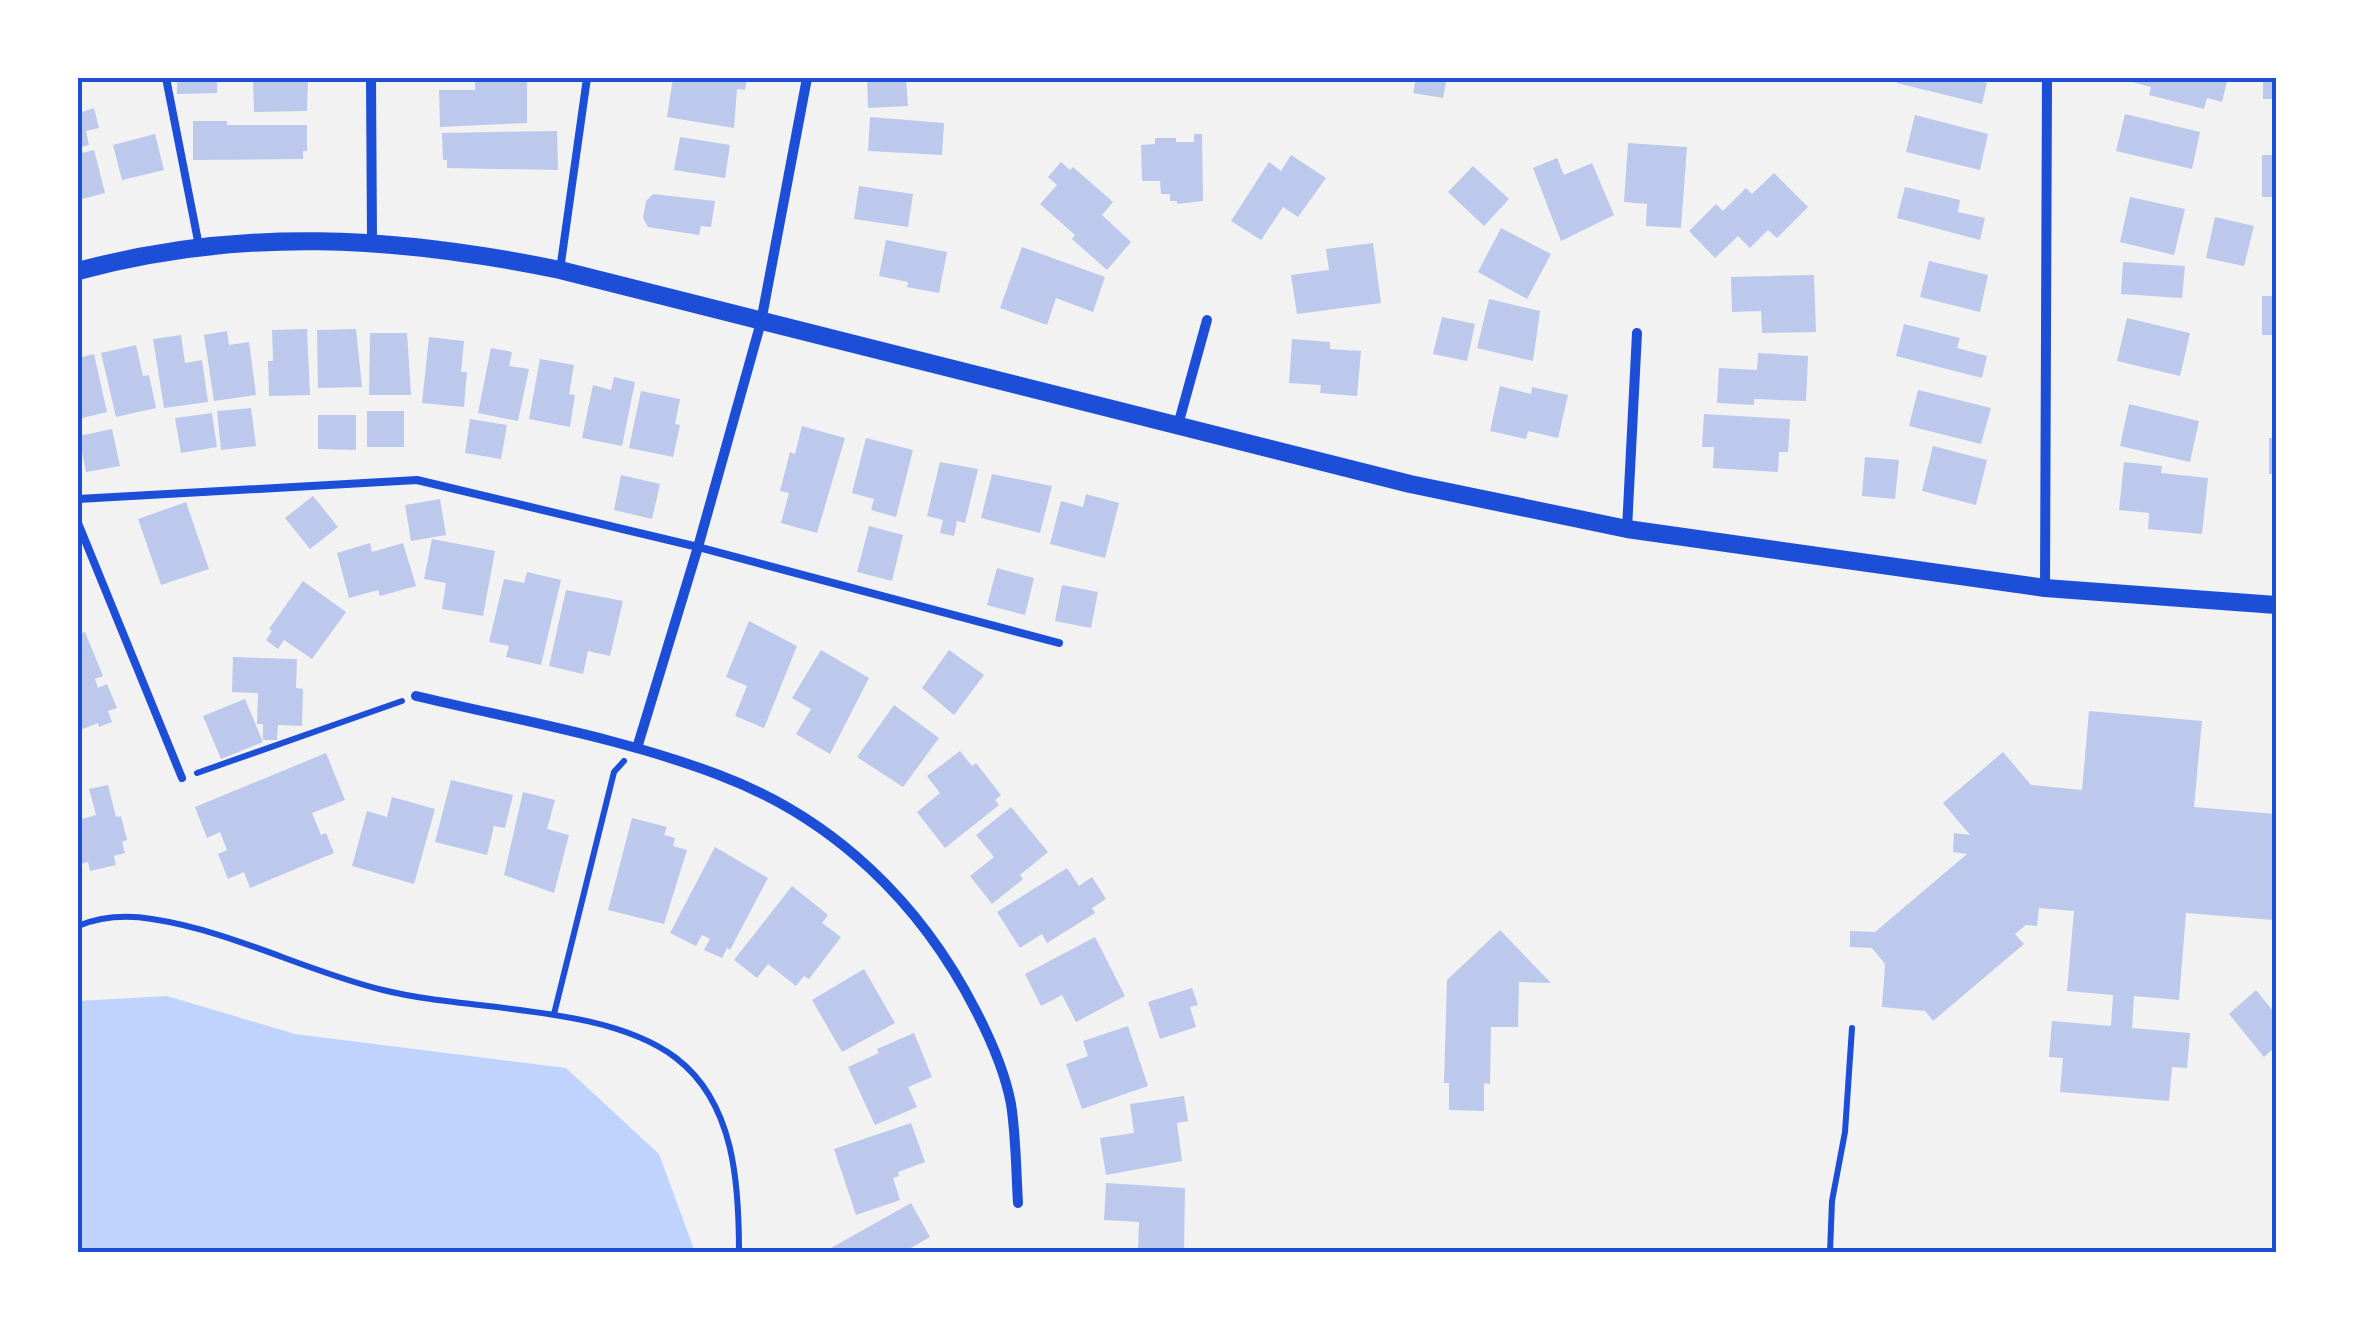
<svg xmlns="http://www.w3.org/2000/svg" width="2354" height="1330" font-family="Merriweather,serif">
<rect width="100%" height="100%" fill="#f2f2f2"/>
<polygon fill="#bfd3fe" points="167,996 295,1034 566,1068 659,1154 695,1252 78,1252 78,1001"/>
<g fill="#bdc9ec">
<polygon points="177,78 217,78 217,93 177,94"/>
<polygon points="253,78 308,78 307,111 254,112"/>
<polygon points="475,78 527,78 527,123 440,127 439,90 475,90"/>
<polygon points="673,78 747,78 745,90 737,89 734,128 667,117"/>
<polygon points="867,78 906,78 908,106 868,108"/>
<polygon points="1416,78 1447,78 1443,98 1413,93"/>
<polygon points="1899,78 1967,78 1987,83 1982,104 1897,83"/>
<polygon points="2117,78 2214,78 2227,81 2222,102 2207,98 2204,109 2149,95 2151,87"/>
<rect x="2263" y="78" width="13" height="21"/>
<polygon points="78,101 82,112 94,108 99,128 86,131 89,145 78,148"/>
<polygon points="2125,114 2200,132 2192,169 2116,151"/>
<polygon points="1915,115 1988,134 1980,170 1906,152"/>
<polygon points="870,117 944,123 942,155 868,151"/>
<polygon points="193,121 227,121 227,125 307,125 307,151 303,151 303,159 193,160"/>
<polygon points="557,131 558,170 447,168 447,160 443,160 442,133"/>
<polygon points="155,134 164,170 122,180 113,145"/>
<polygon points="1194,134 1202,134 1203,201 1177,204 1177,201 1170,201 1170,194 1161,194 1160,181 1142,181 1141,145 1155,144 1155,138 1176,138 1176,142 1194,142"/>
<polygon points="680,137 730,145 725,178 674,170"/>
<polygon points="1628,143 1687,147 1681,228 1646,226 1647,204 1624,202"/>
<polygon points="94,150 105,193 78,200 78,154"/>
<polygon points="1291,155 1326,178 1298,217 1283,207 1261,240 1231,221 1269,162 1281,171"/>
<rect x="2262" y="155" width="14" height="42"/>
<polygon points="1557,158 1564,175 1592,163 1614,215 1561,241 1533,168"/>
<polygon points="1061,162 1070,170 1073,167 1113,202 1102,215 1131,242 1107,270 1072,239 1075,235 1040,204 1057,185 1048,177"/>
<polygon points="1473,166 1509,199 1484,226 1448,192"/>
<polygon points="1774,173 1808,207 1777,238 1768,230 1750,248 1738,236 1715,258 1689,231 1716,204 1723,211 1746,188 1752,194"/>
<polygon points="859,186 913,194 908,227 854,219"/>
<polygon points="1905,187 1960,200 1958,212 1985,218 1980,240 1897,218"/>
<polygon points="653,194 715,201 711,227 701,226 699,235 648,227 643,218 646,201"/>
<polygon points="2130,197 2185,209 2174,255 2120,242"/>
<polygon points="2215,217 2254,226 2244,266 2206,258"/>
<polygon points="1501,228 1551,254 1527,299 1478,272"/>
<polygon points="886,240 947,252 939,293 907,287 908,282 879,276"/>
<polygon points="1373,243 1381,303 1297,314 1291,275 1329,270 1326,249"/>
<polygon points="1022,247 1105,277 1093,312 1056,298 1047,325 1000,308"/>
<polygon points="1929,261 1988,275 1980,312 1920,297"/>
<polygon points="2123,262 2185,266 2182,298 2121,294"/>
<polygon points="1814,275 1816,332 1762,333 1761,311 1732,312 1731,277"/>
<rect x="2262" y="296" width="14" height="39"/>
<polygon points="1489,299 1540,311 1533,361 1477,348"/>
<polygon points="1442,317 1475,324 1467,361 1433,354"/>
<polygon points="2127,318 2190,333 2180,376 2117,361"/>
<polygon points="1904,324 1960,338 1957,348 1987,356 1982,378 1896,356"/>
<polygon points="307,329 310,395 269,396 268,361 273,361 272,330"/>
<polygon points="356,329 362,387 318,388 317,330"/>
<polygon points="227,331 229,345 249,342 256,395 214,401 204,335"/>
<polygon points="370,333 407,333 411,395 369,395"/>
<polygon points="181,335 185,363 202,360 208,402 164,408 153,339"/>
<polygon points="429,337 464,341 461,372 467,372 464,407 422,403"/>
<polygon points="1292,339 1330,342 1330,349 1361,351 1357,396 1320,393 1321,385 1289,383"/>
<polygon points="136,345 143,376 149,375 156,408 116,417 101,353"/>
<polygon points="491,348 512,352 509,366 529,369 518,421 478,413"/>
<polygon points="1758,353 1808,356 1806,401 1754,399 1754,405 1717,403 1719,368 1757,370"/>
<polygon points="94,354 107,412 78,419 78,358"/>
<polygon points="540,359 574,365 569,394 575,395 570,427 529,419"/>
<polygon points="614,377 635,382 622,446 582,438 593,385 611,390"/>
<polygon points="1500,386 1531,394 1532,387 1568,395 1558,438 1528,431 1526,439 1490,431"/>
<polygon points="1918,390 1991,408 1981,444 1909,426"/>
<polygon points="641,391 680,399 675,424 680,425 673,457 629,448"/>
<polygon points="2129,404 2199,421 2190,462 2120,446"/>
<polygon points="251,408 256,446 221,450 217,411"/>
<rect x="367" y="411" width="37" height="36"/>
<polygon points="212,413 217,447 181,453 175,418"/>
<polygon points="1704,414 1790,419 1788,452 1779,452 1778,472 1713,468 1714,447 1702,447"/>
<polygon points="318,415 356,415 356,450 318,449"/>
<polygon points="470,419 507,425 501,459 465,453"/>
<polygon points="802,426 845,438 817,533 781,523 789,493 780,491 790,452 795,454"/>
<polygon points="112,429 120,466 86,472 79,436"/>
<polygon points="866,438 913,450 896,517 871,510 874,499 852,493"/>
<rect x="2269" y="438" width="7" height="36"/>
<polygon points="1933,446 1987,460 1976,505 1922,491"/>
<polygon points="1865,457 1899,460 1895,499 1862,496"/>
<polygon points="940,462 978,469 965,523 957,521 954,536 940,533 943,520 927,516"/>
<polygon points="2124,462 2162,466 2161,473 2208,478 2202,534 2148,529 2149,513 2119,510"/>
<polygon points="992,474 1052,486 1040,533 981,518"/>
<polygon points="621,475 660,484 652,519 614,510"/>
<polygon points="1086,494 1119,503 1105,558 1050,544 1061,501 1083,507"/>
<polygon points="313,496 338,527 310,549 285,518"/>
<polygon points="440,499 446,535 411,541 405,505"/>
<polygon points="186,502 209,569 161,585 138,519"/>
<polygon points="869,526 903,535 892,581 857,572"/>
<polygon points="432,539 495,551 483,616 442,609 446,583 424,579"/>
<polygon points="370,543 372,552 403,543 416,586 380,596 378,590 349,598 337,553"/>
<polygon points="997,568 1034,578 1025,615 987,605"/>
<polygon points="527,572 561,580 541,665 506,657 509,646 489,642 504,579 524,583"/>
<polygon points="303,581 346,612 312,659 284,640 278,649 266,640 272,631 269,629"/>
<polygon points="1062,585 1098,592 1091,628 1055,621"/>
<polygon points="566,590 623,601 610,656 588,651 583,674 549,666"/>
<polygon points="749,621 797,646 764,728 735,716 747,686 726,677"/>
<polygon points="85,632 103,676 95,679 98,688 107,684 117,708 108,711 112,722 99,727 98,723 78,731 78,635"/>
<polygon points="821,650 869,678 830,754 796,734 811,709 792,698"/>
<polygon points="949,650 984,675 954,715 922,688"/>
<polygon points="233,657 297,659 296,688 303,689 302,726 278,725 277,740 263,740 263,724 257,724 258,693 232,692"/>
<polygon points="245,699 263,742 221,759 203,716"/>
<polygon points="894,705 939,738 903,787 857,757"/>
<polygon points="2089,711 2202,721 2194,807 2276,814 2273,920 2186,913 2179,1000 2134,996 2132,1028 2190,1033 2187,1068 2172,1067 2169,1101 2060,1092 2063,1058 2049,1057 2052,1021 2111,1026 2113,995 2067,991 2074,911 2039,908 2037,926 2026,925 2015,934 2024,944 1933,1021 1925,1011 1882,1007 1885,964 1872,948 1850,947 1850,931 1875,932 1967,854 1953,852 1954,833 1970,835 1943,803 2003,752 2031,785 2082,790"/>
<polygon points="960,751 972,766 976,763 1001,795 995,800 999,805 945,848 917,812 940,793 927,776"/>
<polygon points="326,753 345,800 312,813 321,835 326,833 334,853 250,888 244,872 228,879 218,854 227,850 220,832 207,838 195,807"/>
<polygon points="451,780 513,795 505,828 494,826 487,855 435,842"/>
<polygon points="108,785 116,817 121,816 127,840 122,842 125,853 114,856 116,865 90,871 88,862 80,864 83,873 78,874 78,820 96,815 89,789"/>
<polygon points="523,792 555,800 547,829 569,835 554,893 504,875"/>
<polygon points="392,797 435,809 414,884 352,866 367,811 387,817"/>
<polygon points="1011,807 1048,852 1020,875 1023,879 992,904 970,876 994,857 976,835"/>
<polygon points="632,818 667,827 664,835 675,838 673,846 687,850 664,924 608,910"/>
<polygon points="715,847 768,878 730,950 727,948 722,958 704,950 710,939 702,935 696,946 670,933"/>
<polygon points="1067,868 1079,886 1092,877 1106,899 1092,908 1095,913 1047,943 1042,934 1020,948 997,912"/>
<polygon points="792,886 828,915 822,923 841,937 809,979 804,976 796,986 768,964 757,978 734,960"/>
<polygon points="1500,930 1551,983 1519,982 1518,1027 1491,1027 1490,1084 1484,1083 1484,1111 1449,1110 1449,1083 1444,1083 1447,980"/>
<polygon points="1095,937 1125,996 1076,1022 1062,995 1041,1006 1025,974"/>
<polygon points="864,969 895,1023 842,1052 812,1000"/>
<polygon points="1192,988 1198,1005 1190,1007 1196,1027 1160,1039 1148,1002"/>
<polygon points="2256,990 2276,1015 2276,1046 2264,1057 2229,1014"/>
<polygon points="1128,1026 1148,1086 1082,1109 1066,1064 1088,1056 1083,1041"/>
<polygon points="914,1033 932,1077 908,1087 917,1107 875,1125 848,1067 879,1053 877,1049"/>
<polygon points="1184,1096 1188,1121 1177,1123 1182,1161 1106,1175 1100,1138 1134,1133 1130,1104"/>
<polygon points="911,1123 925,1162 898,1172 899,1176 893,1178 900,1200 856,1215 834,1149"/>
<polygon points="1106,1183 1185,1188 1184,1252 1138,1252 1139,1222 1104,1220"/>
<polygon points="911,1203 930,1237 909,1249 911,1252 833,1252 831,1248"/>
</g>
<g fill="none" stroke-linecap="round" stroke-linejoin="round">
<g stroke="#1d4ed8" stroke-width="6">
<polyline points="197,773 402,701"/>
<path d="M78,926c22,-9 49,-11 74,-7 80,12 153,52 231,71 87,22 222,14 293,68 59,45 63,127 63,194"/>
<polyline points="554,1014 614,772 624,761"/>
<polyline points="1830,1252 1832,1201 1845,1132 1852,1028"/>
</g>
<g stroke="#1d4ed8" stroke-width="8">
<polyline points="166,78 199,246"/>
<polyline points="560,270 587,78"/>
<polyline points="78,499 417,480 698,547 1059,643"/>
<polyline points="78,523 182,778"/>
</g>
<g stroke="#1d4ed8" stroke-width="10">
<polyline points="371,78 372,241"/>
<polyline points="1178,425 1207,320"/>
<polyline points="1627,529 1637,333"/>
<polyline points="2045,588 2047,78"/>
<path d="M416,696c101,24 206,42 303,79 115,43 202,128 257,236 15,29 29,61 35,93 5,32 5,66 7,99"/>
<polyline points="637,748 698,547 761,322 807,78"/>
</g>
<path stroke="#1d4ed8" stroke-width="18" d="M78,271c163,-44 317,-35 482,-1l850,214 217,45 418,59 231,17"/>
</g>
<rect width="2354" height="1330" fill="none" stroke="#ffffff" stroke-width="160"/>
<rect x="80" y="80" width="2194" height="1170" fill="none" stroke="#1d4ed8" stroke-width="4"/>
</svg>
